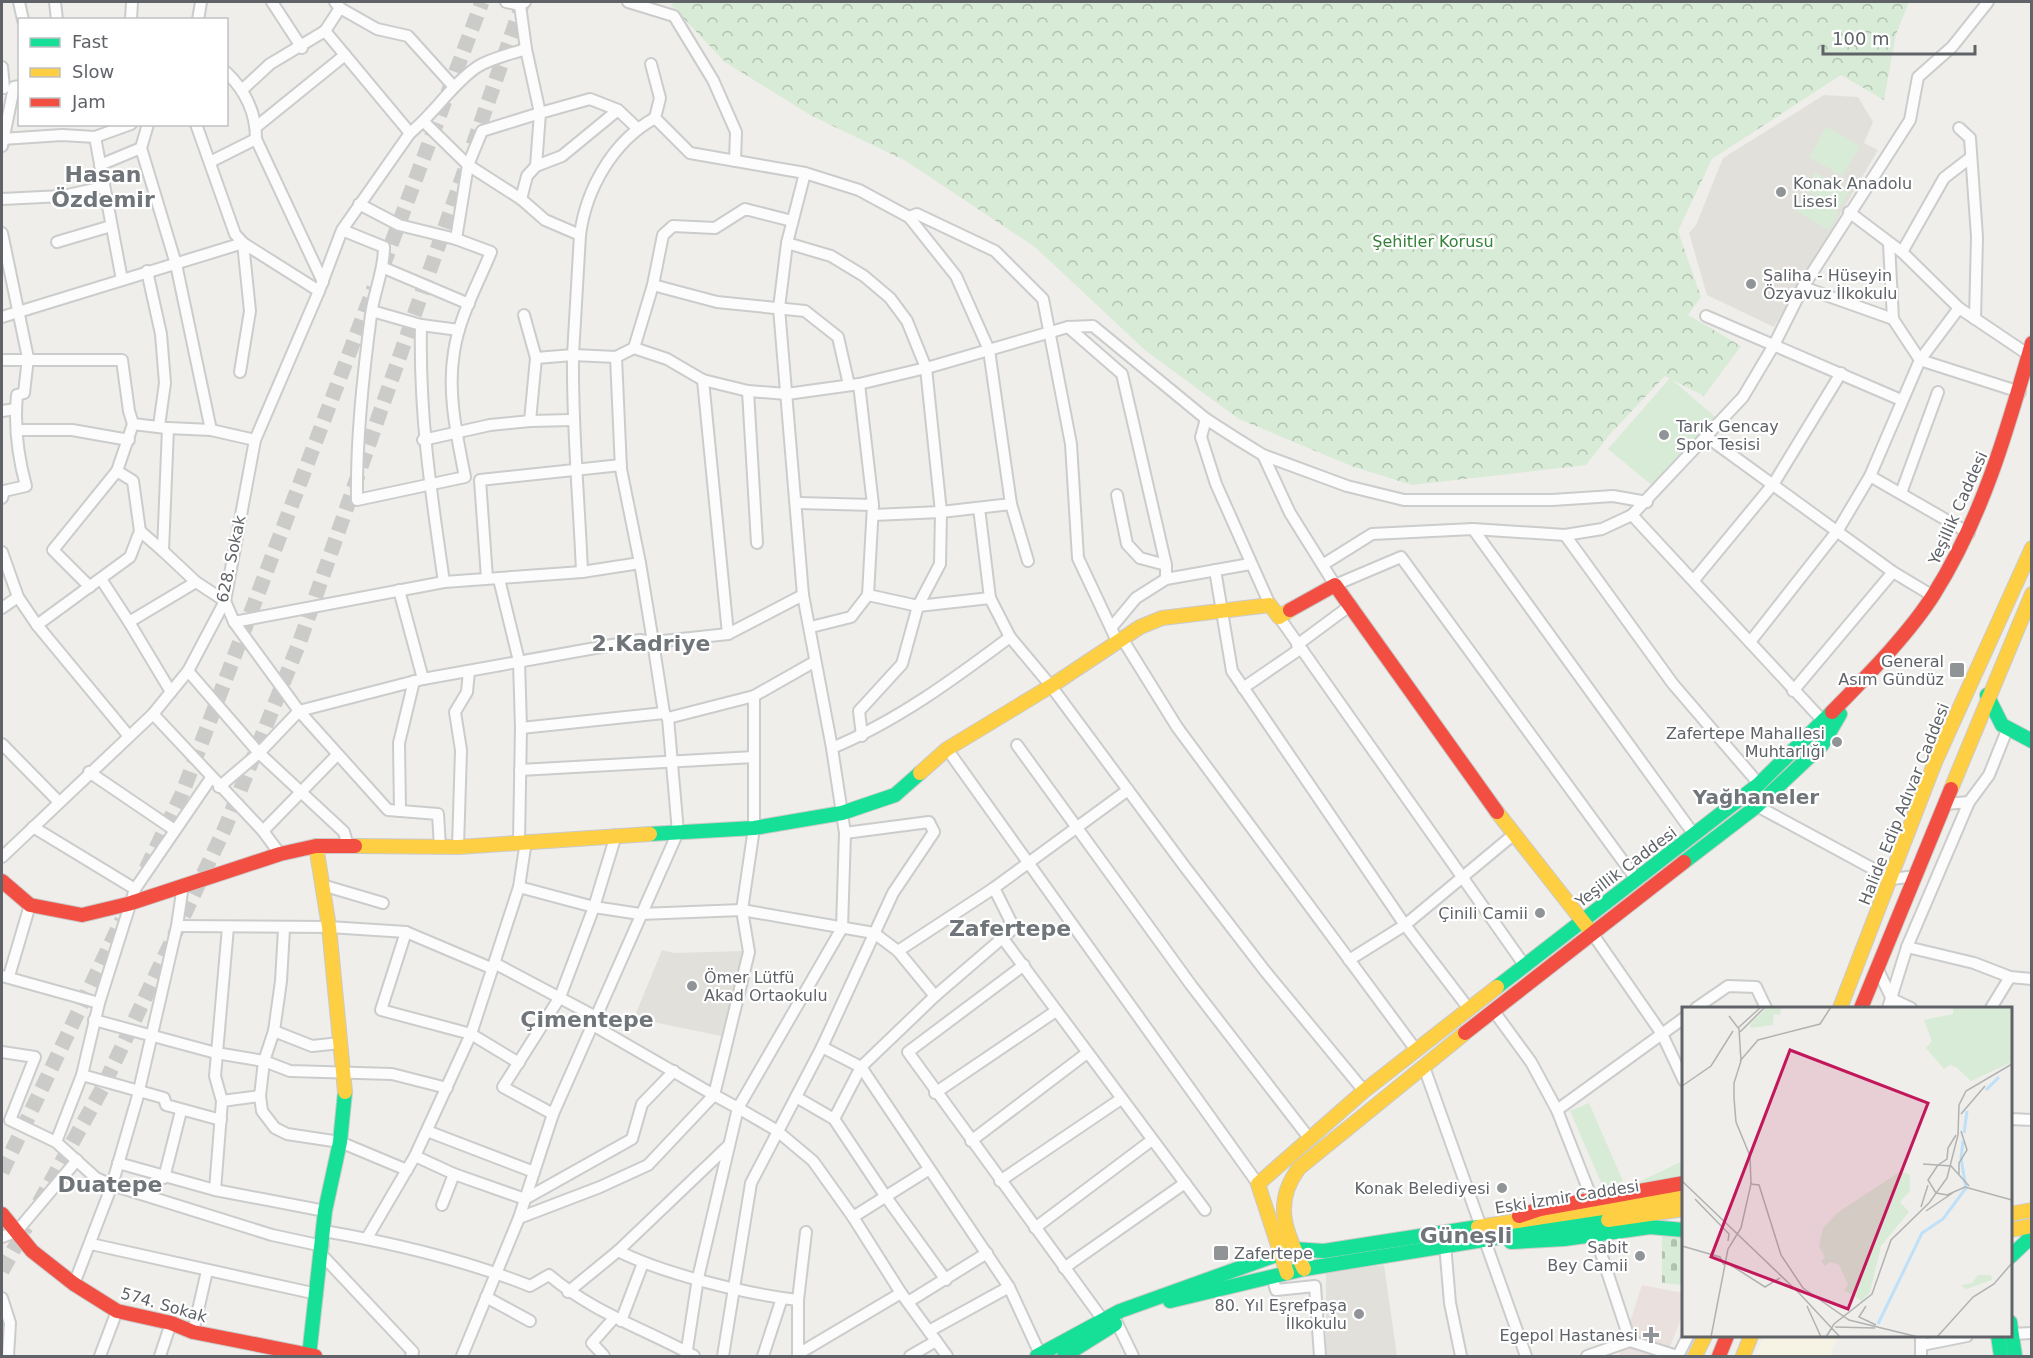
<svg xmlns="http://www.w3.org/2000/svg" width="2033" height="1358" font-family="'DejaVu Sans',sans-serif">
<defs>
<pattern id="forest-crowns" width="20" height="18" patternUnits="userSpaceOnUse" patternTransform="scale(1.5)"><rect width="20" height="18" fill="#d8ebd6"/><path d="M2 6a3 3 0 1 1 6 0M12 15a3 3 0 1 1 6 0" fill="none" stroke="#b2c2b1"/></pattern>
<pattern id="cemetery-stones" width="16" height="16" patternUnits="userSpaceOnUse" patternTransform="scale(1.5)"><rect width="16" height="16" fill="#d8ebd6"/><path d="M2 7V4a2 2 0 0 1 4 0v3zM10 15v-3a2 2 0 0 1 4 0v3z" fill="#b2c2b1"/></pattern>
</defs>
<rect width="100%" height="100%" fill="#efeeea"/>
<polygon fill="#f7f3e4" points="1764,1336 1838,1336 1830,1356 1755,1356"/>
<g fill="#e2e0da">
<polygon points="1824,95 1858,97 1873,122 1864,143 1878,150 1774,327 1707,295 1689,233 1696,225 1723,158"/>
<polygon points="662,950 674,953 742,951 726,1037 634,1018"/>
<polygon points="1384,1265 1397,1356 1326,1356 1326,1272"/>
</g>
<polygon fill="#eae0de" points="1642,1285 1683,1293 1683,1314 1666,1356 1619,1356"/>
<polygon fill="url(#forest-crowns)" points="675,2 1909,2 1896,34 1884,100 1841,75 1712,159 1678,231 1701,297 1688,315 1741,346 1704,396 1665,376 1611,433 1586,465 1412,485 1354,467 1239,419 1146,351 1035,247 906,161 812,116 725,62 671,5"/>
<polygon fill="url(#cemetery-stones)" points="1662,1233 1683,1236 1683,1285 1662,1283"/>
<g fill="#d8ebd6">
<polygon points="1826,127 1860,146 1842,176 1809,157"/>
<polygon points="1815,172 1849,191 1839,209 1805,190"/>
<polygon points="1806,193 1839,212 1829,230 1796,211"/>
<polygon points="1670,378 1721,422 1654,487 1608,449"/>
<polygon points="1589,1103 1623,1181 1604,1189 1570,1111"/>
<polygon points="1683,1161 1683,1177 1634,1189 1634,1184"/>
</g>
<g fill="none" stroke-linecap="round" stroke-linejoin="round">
<g stroke="#cbcbca" stroke-width="15" stroke-dasharray="15 8" stroke-linecap="butt">
<polyline points="473,145 523,2"/>
<polyline points="383,266 482,2"/>
<polyline points="146,869 182,794 374,288"/>
<polyline points="2,1172 122,920"/>
<polyline points="39,1203 102,1089 225,828 300,641 466,167"/>
<polyline points="2,1271 26,1227"/>
</g>
<g stroke="#cbcccc" stroke-width="14">
<g id="street">
<polyline points="19,2 23,20"/>
<polyline points="55,2 57,20"/>
<polyline points="272,2 302,48"/>
<polyline points="335,2 340,8 325,31 410,133"/>
<polyline points="506,2 520,5 525,2"/>
<polyline points="628,2 674,16 713,80 736,132 735,161"/>
<polyline points="520,5 526,49"/>
<polyline points="340,8 377,29 408,36 454,87"/>
<polyline points="131,20 132,2"/>
<polyline points="198,20 201,2"/>
<polyline points="651,64 660,98 655,118"/>
<polyline points="2,67 4,88"/>
<polyline points="243,89 270,64 325,31"/>
<polyline points="424,122 468,165 521,199 545,220 580,235 573,355 536,358 524,315"/>
<polyline points="148,124 141,148 176,264 211,430"/>
<polyline points="196,124 235,234 243,243 250,311 240,372"/>
<polyline points="256,127 345,55"/>
<polyline points="1959,128 1970,138 1977,237 1975,319"/>
<polyline points="95,137 122,280"/>
<polyline points="2,139 62,135 95,137 131,124"/>
<polyline points="256,139 323,282"/>
<polyline points="2,146 14,87 20,86"/>
<path d="M210,162l46,-23c0,-27 -11,-49 -30,-67"/>
<polyline points="100,165 141,148"/>
<polyline points="536,166 562,156 618,110 637,128"/>
<polyline points="805,173 787,243 779,308 803,595 832,748 845,833 842,928 738,1108 776,1130 813,1161 853,1217 901,1293 947,1356"/>
<polyline points="2,199 63,196 104,187"/>
<polyline points="521,199 527,176 536,166 540,113 590,99 618,110"/>
<polyline points="359,204 399,225 456,239"/>
<polyline points="1849,212 1902,252 1959,308 2029,355"/>
<polyline points="909,217 956,276 989,350 1011,504 1028,561"/>
<path d="M2,233l26,125 -4,35 -7,2c-3,31 1,62 9,91l-22,5 -2,7"/>
<path d="M580,235c6,-46 33,-94 75,-117l35,35 115,20 54,17 50,27 8,-3 78,37 48,48 28,145 7,114 40,85"/>
<polyline points="57,242 111,226"/>
<polyline points="787,243 831,256 864,276 890,298 907,321 926,368 941,512 940,564 918,606 902,664 859,711 862,736"/>
<polyline points="1889,244 1893,319"/>
<polyline points="1902,252 1944,178 1970,158"/>
<polyline points="384,268 469,304"/>
<polyline points="147,271 161,334 165,383 159,426"/>
<polyline points="653,285 717,302 805,311 838,337 849,385"/>
<polyline points="1803,287 1893,319 1920,360 2020,392"/>
<path d="M372,311l49,14c-2,90 10,168 23,257"/>
<polyline points="1706,316 1901,400"/>
<polyline points="2,317 243,243 319,291"/>
<polyline points="421,325 459,330"/>
<polyline points="1068,327 1122,374 1166,565 1166,579"/>
<polyline points="634,348 667,359 703,380 748,391 787,394 859,384 930,367 1068,327 1093,326 1206,419 1237,439 1263,455 1347,486 1404,500 1552,500 1613,496 1647,502"/>
<polyline points="2,360 122,360 129,411 133,424 117,471 133,481 140,531 130,557 37,625"/>
<polyline points="703,380 728,634"/>
<polyline points="748,391 757,543"/>
<polyline points="2,411 16,409"/>
<polyline points="1206,419 1201,437 1216,484 1270,605"/>
<polyline points="530,421 572,420"/>
<polyline points="133,424 166,428"/>
<polyline points="18,430 72,430 129,440"/>
<polyline points="1707,437 1893,572 1933,596"/>
<polyline points="255,440 211,430 168,428 163,551 196,582 225,601 234,622 444,582 582,572 640,563 621,469 616,357 634,348 653,285 663,235 673,226 715,228 745,209 792,221"/>
<polyline points="423,440 490,425 530,421 536,358"/>
<polyline points="1263,455 1290,513 1335,585 1401,557 1636,879"/>
<polyline points="1870,476 1969,533"/>
<polyline points="1901,493 1938,392"/>
<polyline points="1117,495 1127,544 1140,558 1166,565"/>
<polyline points="798,503 873,505"/>
<polyline points="979,508 990,598 1010,637 1051,686 1185,867 1265,971 1364,1091"/>
<polyline points="873,515 941,512 1011,504"/>
<polyline points="1632,515 1824,722"/>
<polyline points="1473,529 1695,836"/>
<polyline points="140,531 163,551"/>
<polyline points="1565,535 1673,684 1759,784"/>
<polyline points="2,552 18,597 37,625 128,735"/>
<polyline points="640,563 653,642 728,634 803,595"/>
<polyline points="1324,564 1372,534 1473,529 1565,535 1602,529 1632,515 1743,397 1774,345 1803,287 1910,120 1918,77 1952,47 1988,2"/>
<polyline points="1215,570 1232,671 1405,925 1469,1009"/>
<path d="M582,572c-3,-73 -10,-145 -9,-217l43,2"/>
<polyline points="487,578 480,480 621,465"/>
<polyline points="101,579 129,622 196,582"/>
<polyline points="499,579 519,661 521,728 519,841"/>
<polyline points="1694,580 1774,483 1841,373"/>
<polyline points="90,587 53,550 117,471"/>
<polyline points="399,590 423,679"/>
<polyline points="868,595 918,606 990,598"/>
<polyline points="2,608 18,597"/>
<polyline points="1279,617 1525,966"/>
<polyline points="129,622 171,692"/>
<polyline points="234,622 299,711 388,810 438,814 440,847"/>
<polyline points="811,627 851,617 868,595 873,505 859,384"/>
<polyline points="1111,628 1136,598 1166,579 1250,564"/>
<polyline points="1123,640 1177,727 1416,1050"/>
<polyline points="1750,642 1838,530 1870,476 1920,360 1959,308"/>
<polyline points="1297,645 1351,605"/>
<polyline points="188,671 259,753 344,832 348,846"/>
<polyline points="1243,688 1300,649"/>
<polyline points="1793,691 1893,572"/>
<polyline points="153,714 263,831 280,854"/>
<polyline points="521,728 664,713"/>
<polyline points="2,744 58,801"/>
<polyline points="1017,745 1191,985 1309,1138"/>
<path d="M832,748c65,-27 122,-69 178,-111"/>
<polyline points="947,749 1258,1184"/>
<polyline points="520,770 754,757"/>
<polyline points="89,772 173,829"/>
<polyline points="219,787 259,753 299,711 423,679 640,640 653,642 664,713 668,718 754,696 814,662"/>
<polyline points="1969,802 1989,775 2007,730"/>
<polyline points="1757,806 1892,879 1916,876"/>
<polyline points="400,811 399,743 414,681"/>
<polyline points="33,827 135,889"/>
<polyline points="263,831 337,755"/>
<polyline points="458,847 461,750 455,712 467,692 469,671"/>
<path d="M2,857l151,-143 35,-43 37,-70 30,-161 64,-149 23,-61 68,-97c25,-20 41,-48 67,-66 14,-9 34,-13 49,-18l14,64 -58,18 -14,34 -12,74 35,13c-13,32 -32,65 -37,100 -7,41 3,84 11,125l-108,23c-1,-61 6,-124 14,-185 3,-24 13,-43 13,-68l-42,-17"/>
<polyline points="322,885 383,903"/>
<polyline points="519,887 594,907 640,914 742,910 874,933 898,951 935,996"/>
<polyline points="177,926 329,927 406,932 491,968"/>
<polyline points="284,929 281,981 274,1031 264,1061 260,1096 262,1111 275,1128 287,1134 340,1142 407,1170"/>
<polyline points="406,932 381,1010 471,1034 519,1063"/>
<polyline points="1592,933 1662,1034 1684,1081"/>
<polyline points="1004,940 1205,1210"/>
<polyline points="1907,947 1974,963 2010,977 2032,979"/>
<polyline points="898,951 994,888 1128,790"/>
<polyline points="1349,960 1405,925 1513,835"/>
<polyline points="496,964 594,1016"/>
<polyline points="1024,965 908,1052 1103,1320"/>
<polyline points="1878,970 1892,999 1911,1008"/>
<polyline points="2,976 99,1003"/>
<polyline points="9,976 30,905"/>
<polyline points="1696,1008 1728,986 1756,987 1766,1008"/>
<polyline points="1888,1008 1907,947 1969,802 1945,804"/>
<polyline points="1991,1008 2010,977"/>
<polyline points="1493,1010 1531,1062 1557,1110 1592,1199"/>
<polyline points="94,1020 216,1053 264,1061 290,1071 392,1074 447,1088"/>
<polyline points="274,1031 312,1046 340,1043"/>
<polyline points="822,1047 861,1067 1009,1287 1040,1354"/>
<polyline points="2,1052 35,1057 10,1120 56,1142 96,1178 112,1185 272,1235 323,1246"/>
<polyline points="1424,1067 1481,1227"/>
<polyline points="82,1075 164,1098 166,1105 221,1120"/>
<polyline points="935,1093 1056,1011"/>
<polyline points="796,1097 834,1119 886,1197 946,1280"/>
<polyline points="222,1101 260,1096"/>
<polyline points="1557,1110 1684,1018"/>
<polyline points="553,1114 503,1087 560,997 594,907 616,835"/>
<polyline points="834,1119 861,1067 935,996 1014,928 994,888"/>
<polyline points="2010,1119 2032,1120"/>
<polyline points="427,1131 534,1172"/>
<polyline points="971,1141 1087,1053"/>
<polyline points="56,1142 82,1075 99,1003 135,889 211,778"/>
<polyline points="415,1156 454,1174 525,1199 632,1139 642,1104 674,1071"/>
<polyline points="118,1163 215,1190 325,1211"/>
<polyline points="164,1178 181,1111"/>
<polyline points="1000,1181 1121,1099"/>
<polyline points="215,1190 222,1101 215,1076 228,927"/>
<polyline points="442,1205 454,1174"/>
<polyline points="853,1217 928,1170"/>
<polyline points="519,1218 600,1187 648,1165 714,1095 591,1024"/>
<polyline points="1035,1228 1152,1140"/>
<path d="M324,1231c69,12 141,29 206,55l19,-11c43,37 96,54 145,81"/>
<polyline points="1595,1235 1630,1341 1677,1356"/>
<polyline points="2,1237 17,1231 77,1160"/>
<polyline points="367,1238 415,1156 471,1034 519,887 526,841"/>
<polyline points="1484,1238 1526,1356"/>
<polyline points="91,1244 317,1294"/>
<polyline points="1445,1244 1450,1303 1461,1356"/>
<path d="M618,1251c46,23 128,43 180,49"/>
<polyline points="322,1255 413,1352 411,1356"/>
<polyline points="1064,1268 1185,1183"/>
<polyline points="1272,1276 1276,1290 1315,1286 1320,1356"/>
<polyline points="74,1284 112,1185 137,1099 177,926 183,885"/>
<polyline points="568,1292 618,1251 729,1145"/>
<polyline points="486,1297 530,1321"/>
<polyline points="2,1298 10,1323 8,1356"/>
<polyline points="908,1302 987,1253"/>
<polyline points="621,1321 643,1263"/>
<polyline points="1117,1323 1133,1356"/>
<polyline points="929,1331 1009,1287"/>
<polyline points="193,1332 207,1271"/>
<polyline points="2012,1334 2032,1333"/>
<polyline points="1921,1336 1921,1356"/>
<polyline points="1922,1345 1967,1336"/>
<polyline points="798,1354 901,1293"/>
<polyline points="100,1356 117,1311"/>
<polyline points="160,1356 171,1323"/>
<polyline points="462,1356 519,1218 553,1114 678,832 668,718"/>
<polyline points="604,1356 592,1343 614,1318"/>
<polyline points="686,1356 698,1278 738,1108 714,1095 749,952 742,910 754,828 754,696"/>
<polyline points="723,1356 751,1183 822,1047 893,893 934,832 929,822 845,833"/>
<polyline points="763,1356 782,1298"/>
<polyline points="798,1356 798,1300 806,1232"/>
<polyline points="910,1356 936,1341"/>
<polyline points="1587,1356 1630,1341"/>
<polyline points="1678,1356 1688,1336"/>
</g>
</g>
<g stroke="#cacacb" stroke-width="16">
<g id="fast">
<polyline points="1987,695 2002,725 2032,741"/>
<polyline points="650,834 754,828 842,813 895,795 920,773"/>
<polyline points="1684,862 1757,806 1822,745 1840,714"/>
<polyline points="1497,987 1759,784 1832,712"/>
<polyline points="1511,1242 1564,1239 1650,1227 1684,1230"/>
<polyline points="2010,1257 2032,1236"/>
<polyline points="1170,1301 1304,1269 1608,1220"/>
<polyline points="2010,1322 2015,1356"/>
<polyline points="1998,1336 2001,1356"/>
<polyline points="309,1356 325,1211 340,1142 345,1092"/>
<polyline points="1037,1356 1120,1311 1293,1249 1324,1251 1478,1227"/>
<polyline points="1064,1356 1115,1324"/>
</g>
</g>
<g stroke="#cacacb" stroke-width="16">
<g id="slow">
<polyline points="920,773 947,749 1051,686 1140,627 1162,618 1270,605 1279,617 1290,610"/>
<polyline points="1951,789 2032,594"/>
<polyline points="1497,812 1592,933"/>
<polyline points="316,846 329,927 345,1092"/>
<polyline points="355,846 458,847 650,834"/>
<polyline points="1840,1008 1935,762 2032,548"/>
<polyline points="2010,1214 2032,1210"/>
<polyline points="1608,1220 1684,1209"/>
<polyline points="1478,1227 1662,1199 1684,1198"/>
<polyline points="2010,1230 2032,1226"/>
<path d="M1304,1269c-18,-37 -32,-65 -5,-101l166,-135"/>
<polyline points="1287,1273 1258,1184 1364,1091 1497,987"/>
<polyline points="1695,1356 1705,1336"/>
<polyline points="1743,1356 1751,1336"/>
</g>
</g>
<g stroke="#cacacb" stroke-width="16">
<g id="jam">
<polyline points="1290,610 1335,585 1497,812"/>
<path d="M1832,712c33,-34 77,-78 102,-118 49,-78 73,-163 98,-251"/>
<polyline points="2,881 30,905 82,915 128,904 280,854 316,846 355,846"/>
<polyline points="1861,1008 1951,789"/>
<polyline points="1465,1033 1684,862"/>
<polyline points="2,1214 32,1251 74,1284 117,1311 171,1323 193,1332 315,1356"/>
<polyline points="1519,1216 1540,1209 1684,1183"/>
<polyline points="1719,1356 1727,1336"/>
</g>
</g>
<use href="#street" stroke="#fdfcfc" stroke-width="10"/>
<use href="#fast" stroke="#16e098" stroke-width="14"/>
<use href="#slow" stroke="#ffcf43" stroke-width="14"/>
<use href="#jam" stroke="#f24e42" stroke-width="14"/>
</g>
<g fill="#919496" stroke="#fff" stroke-width="2">
<circle cx="1781" cy="192" r="6"/>
<circle cx="1751" cy="284" r="6"/>
<circle cx="1664" cy="435" r="6"/>
<rect x="1949" y="662" width="16" height="16" rx="3"/>
<circle cx="1837" cy="742" r="6"/>
<circle cx="1540" cy="913" r="6"/>
<circle cx="692" cy="986" r="6"/>
<circle cx="1502" cy="1188" r="6"/>
<rect x="1213" y="1245" width="16" height="16" rx="3"/>
<circle cx="1640" cy="1256" r="6"/>
<circle cx="1359" cy="1314" r="6"/>
<path d="M1648 1326h6v6h6v6h-6v6h-6v-6h-6v-6h6z"/>
</g>
<g text-anchor="middle" dominant-baseline="central" stroke-width="4.5" stroke-linejoin="round" paint-order="stroke">
<g font-size="16" fill="#5f6368" stroke="#fff" text-anchor="end">
<text x="1793" y="183" text-anchor="start">Konak Anadolu<tspan x="1793" dy="18">Lisesi</tspan></text>
<text x="1763" y="275" text-anchor="start">Saliha - Hüseyin<tspan x="1763" dy="18">Özyavuz İlkokulu</tspan></text>
<text x="1676" y="426" text-anchor="start">Tarık Gencay<tspan x="1676" dy="18">Spor Tesisi</tspan></text>
<text x="1944" y="661">General<tspan x="1944" dy="18">Asım Gündüz</tspan></text>
<text x="1825" y="733">Zafertepe Mahallesi<tspan x="1825" dy="18">Muhtarlığı</tspan></text>
<text x="1528" y="913">Çinili Camii</text>
<text x="704" y="977" text-anchor="start">Ömer Lütfü<tspan x="704" dy="18">Akad Ortaokulu</tspan></text>
<text x="1490" y="1188">Konak Belediyesi</text>
<text x="1628" y="1247">Sabit<tspan x="1628" dy="18">Bey Camii</tspan></text>
<text x="1234" y="1253" text-anchor="start">Zafertepe</text>
<text x="1347" y="1305">80. Yıl Eşrefpaşa<tspan x="1347" dy="18">İlkokulu</tspan></text>
<text x="1638" y="1335">Egepol Hastanesi</text>
</g>
<g font-size="16" fill="#348238" stroke="#fff">
<text x="1433" y="241">Şehitler Korusu</text>
</g>
<g font-size="16" fill="#5f6368" stroke="#fff">
<text transform="translate(1958 508) rotate(-66)">Yeşillik Caddesi</text>
<text transform="translate(231 559) rotate(-78)">628. Sokak</text>
<text transform="translate(1904 804) rotate(-68)">Halide Edip Adıvar Caddesi</text>
<text transform="translate(1626 867) rotate(-37)">Yeşillik Caddesi</text>
<text transform="translate(1567 1197) rotate(-9)">Eski İzmir Caddesi</text>
<text transform="translate(164 1305) rotate(16)">574. Sokak</text>
</g>
<g font-size="20" font-weight="bold" fill="#70757a" stroke="#fff">
<text x="1756" y="797">Yağhaneler</text>
</g>
<g font-size="22" font-weight="bold" fill="#70757a" stroke="#fff">
<text x="103" y="174">Hasan<tspan x="103" dy="25">Özdemir</tspan></text>
<text x="651" y="643">2.Kadriye</text>
<text x="1010" y="928">Zafertepe</text>
<text x="587" y="1019">Çimentepe</text>
<text x="110" y="1184">Duatepe</text>
<text x="1466" y="1235">Güneşli</text>
</g>
</g>
<g transform="translate(1682 1007)">
<rect width="330" height="330" fill="#efeeea"/>
<path d="M85,0h14l-1,8 -6,-1 -1,11 -22,3 -1,-4zM271,0h59v55l-41,19 -15,-14 -6,-2 -6,4 -18,-21 6,-7 -8,-21 29,-6zM219,164l9,4v16l-10,11 9,10 -28,34 -11,46 -8,9 -18,-11 4,-6 -9,-19 -9,-3 -5,4 -4,-5 4,-4 -6,-11 4,-18 14,-15z" fill="#d8ebd6"/>
<path d="M296,268h13l1,5 -26,9 -5,-4 11,-2z" fill="#d8ebd6"/>
<path fill="none" stroke="#bfe0f9" stroke-width="3" d="M304,83l13,-13M282,126l3,-22M196,317l44,-91 21,-14 23,-31 -5,-30 2,-17"/>
<path fill="none" stroke="#b1b2b2" stroke-width="1.5" d="M56,21l23,-21M58,25l25,-25M58,54l18,-21 62,-16 11,-17M0,79l29,-20 22,-35M279,107l24,-28M241,157l28,2 18,20M256,158l-10,15 8,13 11,2 18,-8 47,13M256,158l9,-6 1,-11 8,-13M277,167v-11l8,-13 -6,-19M0,174l117,112M68,177l9,1 22,70 22,33 46,32 69,17M13,192l34,35 -1,7M239,200l7,-22M244,204l28,-19M0,239l38,11 4,8M44,255l39,25 15,-9M117,286l41,44M125,299l14,31M184,299l-7,11 17,8M153,320l40,1M29,330l17,-88 13,-21 10,-44 -1,-28 -14,-34 -2,-24v-15l7,-22 -2,-32 -10,-13M144,330l8,-13 38,-30 19,-54 38,-37 18,-25 11,-43 1,-30 7,-14 46,-27M255,330l36,-40 21,-13 18,-21"/>
<path fill="#c2185b" fill-opacity="0.15" stroke="#c2185b" stroke-width="3" d="M108,43l138,53 -80,206 -137,-52z"/>
<rect width="330" height="330" fill="none" stroke="#5f6368" stroke-width="3"/>
</g>
<rect width="2033" height="1358" fill="none" stroke="#5f6368" stroke-width="6"/>
<rect x="18" y="18" width="210" height="108" fill="#ffffff" stroke="#bfc1c3" stroke-width="1.5"/>
<rect x="30" y="38" width="30" height="9" fill="#16e098" stroke="#bfc1c3" stroke-width="1.5"/>
<text x="72" y="48" font-size="18" fill="#5f6368">Fast</text>
<rect x="30" y="68" width="30" height="9" fill="#ffcf43" stroke="#bfc1c3" stroke-width="1.5"/>
<text x="72" y="78" font-size="18" fill="#5f6368">Slow</text>
<rect x="30" y="98" width="30" height="9" fill="#f24e42" stroke="#bfc1c3" stroke-width="1.5"/>
<text x="72" y="108" font-size="18" fill="#5f6368">Jam</text>
<path d="M1823 45v9h152v-9" fill="none" stroke="#5f6368" stroke-width="3"/>
<text x="1832" y="45" font-size="18" fill="#5f6368" stroke="#ffffff" stroke-width="4.5" paint-order="stroke">100 m</text>
</svg>
